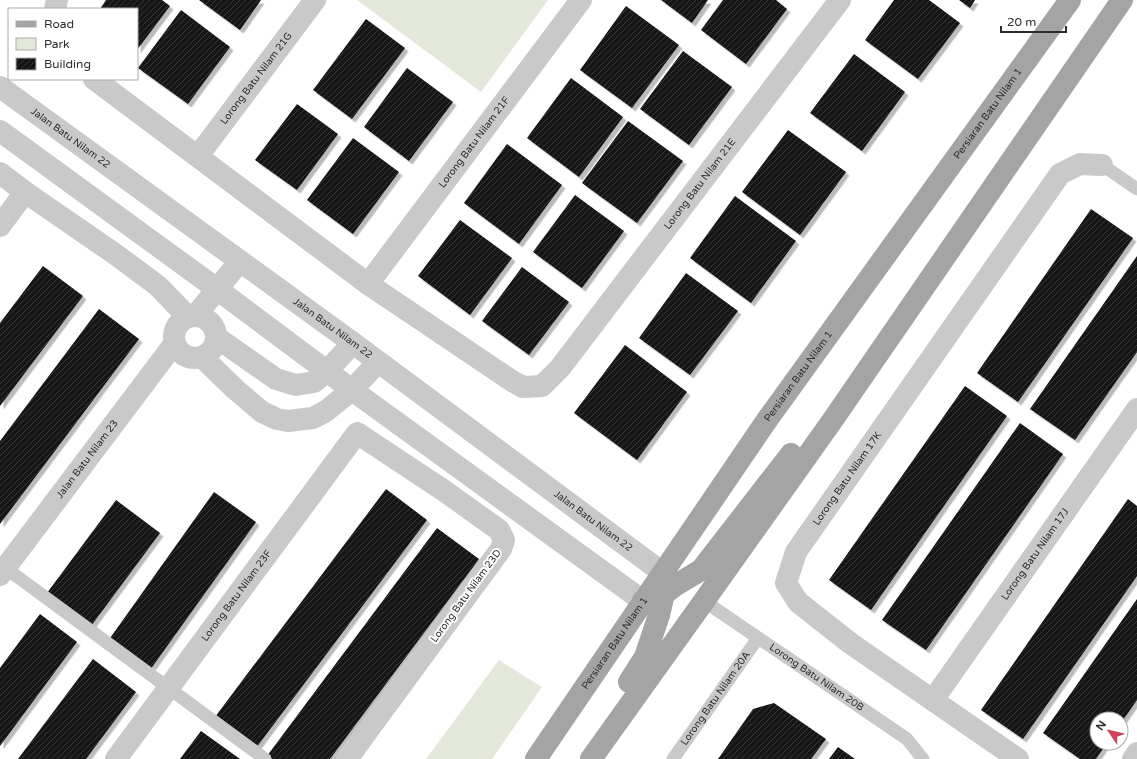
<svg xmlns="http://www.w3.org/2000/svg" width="1137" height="759" font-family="'Varela Round',sans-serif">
<defs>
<pattern id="building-hatch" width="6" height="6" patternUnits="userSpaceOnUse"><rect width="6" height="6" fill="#131313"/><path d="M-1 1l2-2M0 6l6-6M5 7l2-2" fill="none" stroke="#363636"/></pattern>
<filter id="shadow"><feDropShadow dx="3.5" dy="3.5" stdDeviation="0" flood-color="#0004"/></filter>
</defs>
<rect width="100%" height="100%" fill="#fff"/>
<g fill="#e3e8db">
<polygon points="357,0 548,0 481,92"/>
<polygon points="499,660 542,687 492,759 426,759"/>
</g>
<g fill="url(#building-hatch)" filter="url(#shadow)">
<polygon points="106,0 162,0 170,6 137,50 137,9 100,9"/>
<polygon points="199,0 261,0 240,30"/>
<polygon points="661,0 708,0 692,23"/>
<polygon points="723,0 776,0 787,9 746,64 701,30"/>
<polygon points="894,0 929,0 960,23 918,79 865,40"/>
<polygon points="959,0 975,0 970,8"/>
<polygon points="626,6 679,45 632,108 580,70"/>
<polygon points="181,10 230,47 188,104 138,68"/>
<polygon points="366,19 405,48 352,119 313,90"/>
<polygon points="683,51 732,87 689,145 640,109"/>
<polygon points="854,54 905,92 862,151 810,113"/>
<polygon points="407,68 453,102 409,161 364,127"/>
<polygon points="571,78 623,117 579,177 527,138"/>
<polygon points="297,104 338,134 297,190 255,160"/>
<polygon points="628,121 683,161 637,223 582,183"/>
<polygon points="788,130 846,172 800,235 742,192"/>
<polygon points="353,138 399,172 353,234 307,200"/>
<polygon points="507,144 562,185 519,244 464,203"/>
<polygon points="575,195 624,231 582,288 533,252"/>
<polygon points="735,196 796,241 751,303 690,258"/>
<polygon points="1091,209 1133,238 1018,402 977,373"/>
<polygon points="460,220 512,258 470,315 418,276"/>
<polygon points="1137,256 1137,352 1075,440 1030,409"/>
<polygon points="43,266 83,296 0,406 0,323"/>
<polygon points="522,267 569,302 529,355 482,321"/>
<polygon points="686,273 738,311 690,375 639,338"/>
<polygon points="99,309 139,339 0,524 0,441"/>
<polygon points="625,345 687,392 637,460 574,413"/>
<polygon points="965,386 1007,416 871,610 829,580"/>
<polygon points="1020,423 1063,454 926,650 882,620"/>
<polygon points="386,489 427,520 256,748 215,717"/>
<polygon points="214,492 256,522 150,670 108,641"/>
<polygon points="1128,499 1137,506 1137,576 1023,739 981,710"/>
<polygon points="116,500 160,533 91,626 47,593"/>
<polygon points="437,528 479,559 330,759 272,759 267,756"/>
<polygon points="1137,599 1137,700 1121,723 1121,719 1097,719 1097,743 1107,743 1096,759 1080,759 1043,733"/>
<polygon points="40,614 77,642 0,746 0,668"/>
<polygon points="93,659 136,692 86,759 18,759"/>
<polygon points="774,703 826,739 811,759 718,759 753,709"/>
<polygon points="201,731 240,759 180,759"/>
<polygon points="838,747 855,759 829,759"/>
</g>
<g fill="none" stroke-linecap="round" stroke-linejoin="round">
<g stroke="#c9c9c9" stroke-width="13">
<polyline points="1102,165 1137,189"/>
<polyline points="0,564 265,759"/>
<path id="s1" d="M704,601l203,138 16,20"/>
<path id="s2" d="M673,759l85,-121"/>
</g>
<g stroke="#c9c9c9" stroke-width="22">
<polyline points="55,9 57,0"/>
<path id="s3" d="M94,79l274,205 144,97 11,6 19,-1 18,-18 280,-368"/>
<path id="s4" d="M0,87l353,256 310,230"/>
<polyline points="0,131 217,289 352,390 643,601"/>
<path id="s5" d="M198,156l117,-156"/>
<polyline points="0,173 25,192 115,254 158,286 187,316"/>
<polyline points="0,226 25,192"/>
<path id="s6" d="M368,284l213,-284"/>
<polyline points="196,315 240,261"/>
<circle cx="195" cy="337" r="21"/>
<polyline points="216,337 276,379 296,385 314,382 326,372 353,343"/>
<polyline points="202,357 235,389 262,412 277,419 288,421 313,418 326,411 352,390 378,362"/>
<path id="s7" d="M0,575l174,-231"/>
<path id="s8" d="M933,700l204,-291"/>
<path id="s9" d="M116,759l241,-326 86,57 56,40 5,10 -3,9 -154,210"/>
<path id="s10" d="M1018,759l-168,-116 -52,-41 -12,-19 10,-31 264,-378 20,-10 22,1"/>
<polyline points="1133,759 1137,753"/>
</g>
<g stroke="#a4a4a4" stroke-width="22">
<polyline points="643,601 664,594 676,585 701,570 791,454"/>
<polyline points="629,682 645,657 659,615 664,594 663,582"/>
<path id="s11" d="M536,759l231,-339 303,-420"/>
<polyline points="591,759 704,601 832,421 1122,0"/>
</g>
</g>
<g text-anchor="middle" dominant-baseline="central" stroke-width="4" stroke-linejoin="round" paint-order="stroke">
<g font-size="10" fill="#2c2c2c" stroke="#fff">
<text stroke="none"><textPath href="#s5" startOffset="97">Lorong Batu Nilam 21G</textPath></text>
<text stroke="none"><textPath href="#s11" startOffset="788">Persiaran Batu Nilam 1</textPath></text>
<text stroke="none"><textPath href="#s4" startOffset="87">Jalan Batu Nilam 22</textPath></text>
<text stroke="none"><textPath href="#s6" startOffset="177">Lorong Batu Nilam 21F</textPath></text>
<text stroke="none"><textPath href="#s3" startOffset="804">Lorong Batu Nilam 21E</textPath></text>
<text stroke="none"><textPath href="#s4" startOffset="411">Jalan Batu Nilam 22</textPath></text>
<text stroke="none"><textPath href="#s11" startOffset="464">Persiaran Batu Nilam 1</textPath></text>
<text stroke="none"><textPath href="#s7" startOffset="145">Jalan Batu Nilam 23</textPath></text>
<text stroke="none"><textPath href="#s10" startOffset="415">Lorong Batu Nilam 17K</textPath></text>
<text stroke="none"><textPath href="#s4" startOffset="735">Jalan Batu Nilam 22</textPath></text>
<text stroke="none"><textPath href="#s8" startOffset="178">Lorong Batu Nilam 17J</textPath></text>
<text stroke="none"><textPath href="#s9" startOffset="203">Lorong Batu Nilam 23F</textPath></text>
<text transform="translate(466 596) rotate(-54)">Lorong Batu Nilam 23D</text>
<text stroke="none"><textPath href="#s11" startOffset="140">Persiaran Batu Nilam 1</textPath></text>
<text stroke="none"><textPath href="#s1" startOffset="136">Lorong Batu Nilam 20B</textPath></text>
<text stroke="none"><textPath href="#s2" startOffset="74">Lorong Batu Nilam 20A</textPath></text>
</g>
</g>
<rect x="8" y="8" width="130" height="72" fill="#ffffff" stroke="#ababab"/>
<rect x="16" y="21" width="20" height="6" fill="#a4a4a4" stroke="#ababab"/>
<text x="44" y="28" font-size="12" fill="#2c2c2c">Road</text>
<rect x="16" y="38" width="20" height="12" fill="#e3e8db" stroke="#ababab"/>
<text x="44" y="48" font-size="12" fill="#2c2c2c">Park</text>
<rect x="16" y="58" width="20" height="12" fill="url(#building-hatch)" stroke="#ababab"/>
<text x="44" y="68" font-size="12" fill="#2c2c2c">Building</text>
<g transform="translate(1109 731) rotate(305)"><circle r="19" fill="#ffffff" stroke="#ababab"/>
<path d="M0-3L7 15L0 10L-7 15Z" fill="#ce435a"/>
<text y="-6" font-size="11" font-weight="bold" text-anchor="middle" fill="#2c2c2c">N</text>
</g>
<path d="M1001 26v6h65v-6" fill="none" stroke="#2c2c2c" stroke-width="2"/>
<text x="1007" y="26" font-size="12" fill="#2c2c2c" stroke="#ffffff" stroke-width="3" paint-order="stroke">20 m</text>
</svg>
